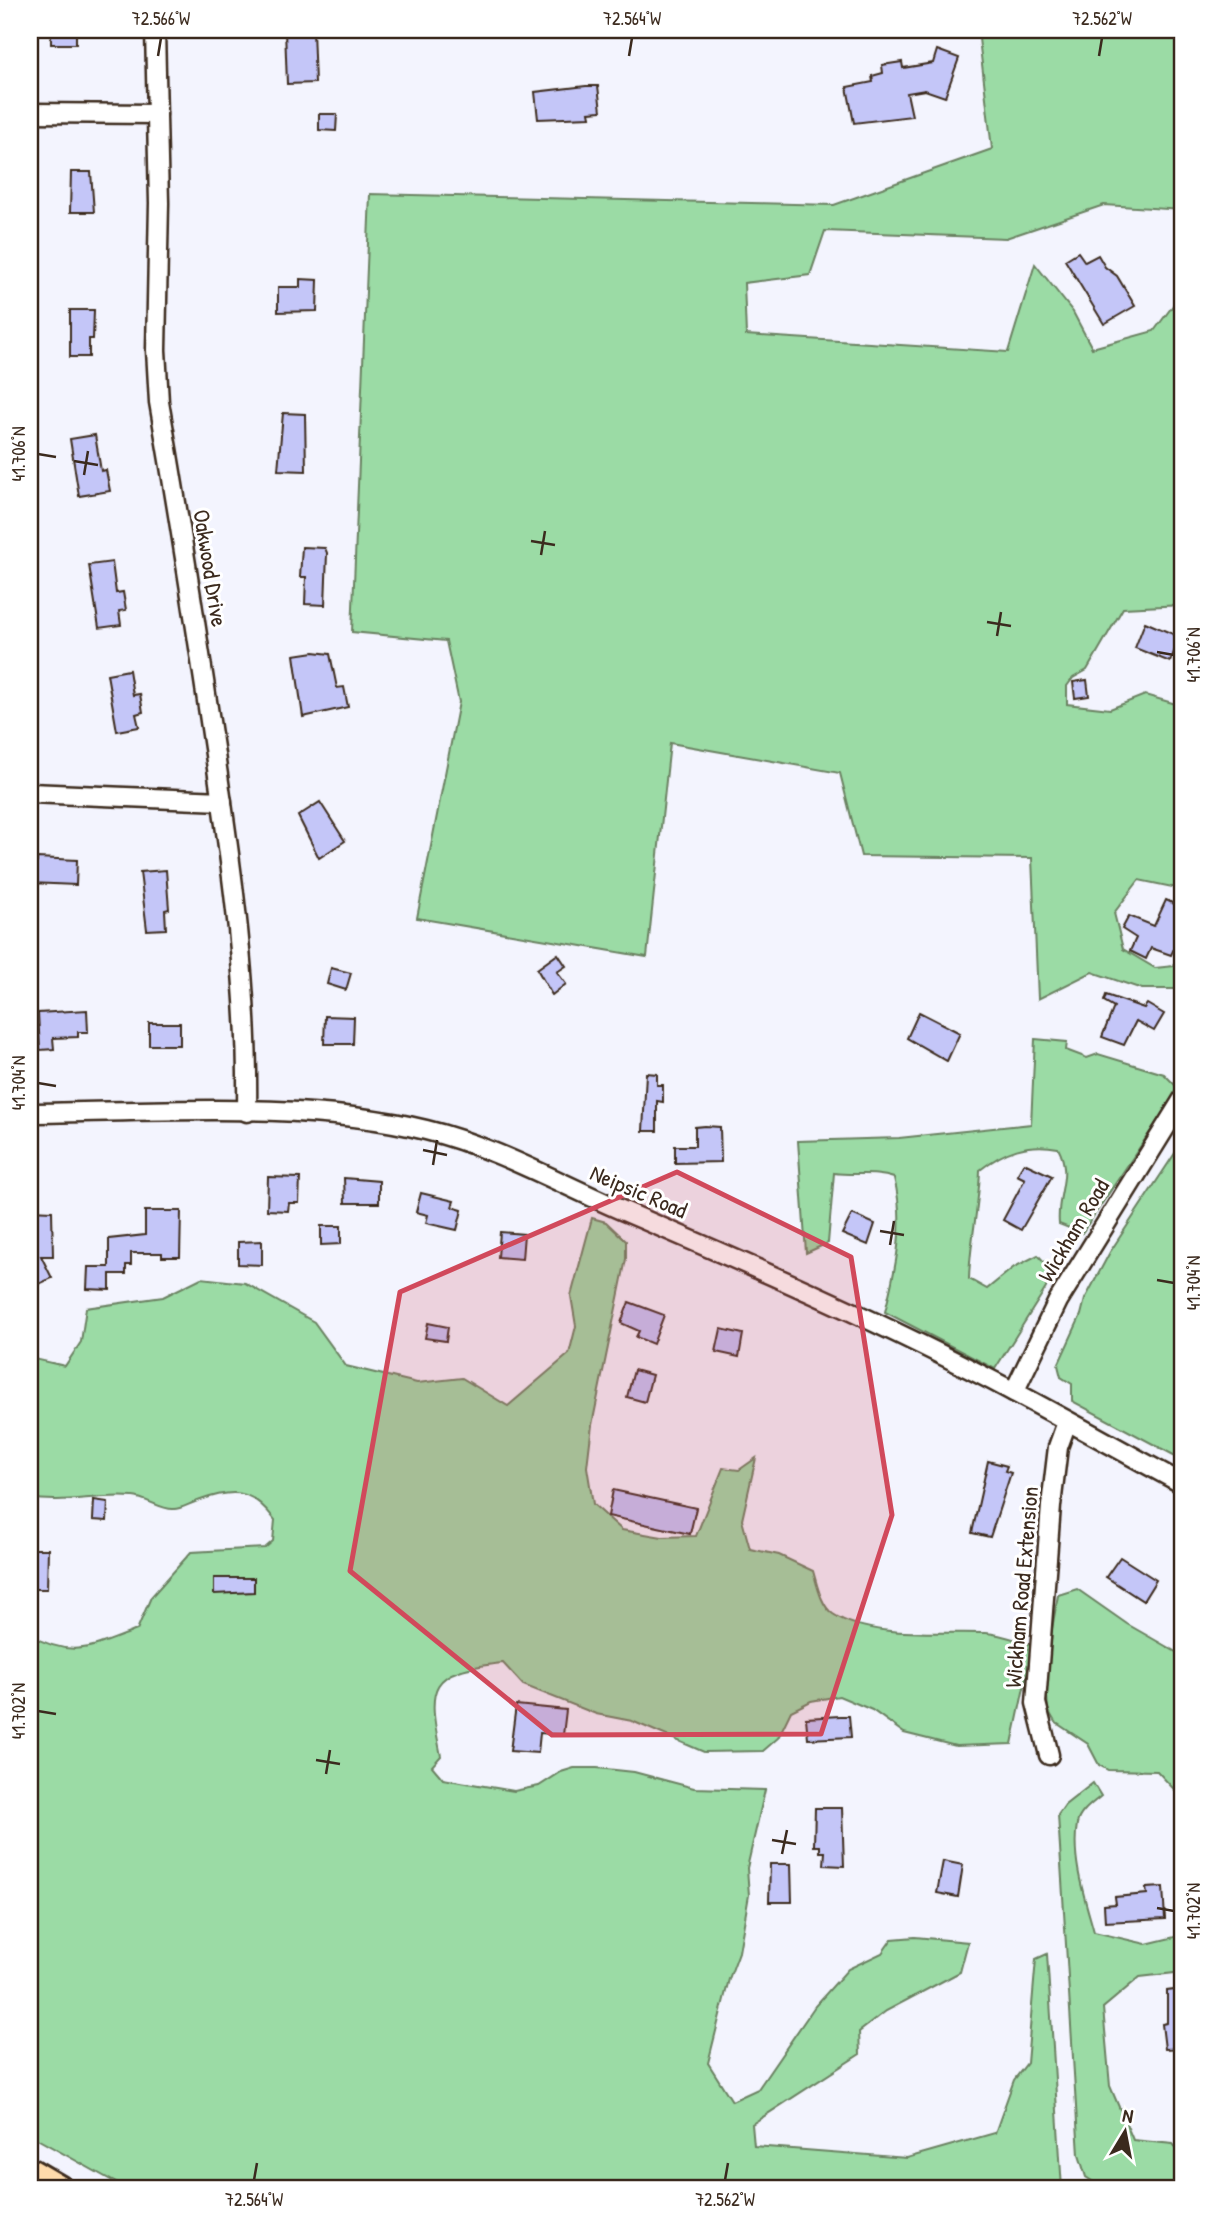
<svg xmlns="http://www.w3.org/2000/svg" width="1213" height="2219" font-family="'Patrick Hand',sans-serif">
<rect width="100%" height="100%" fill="#f3f4fe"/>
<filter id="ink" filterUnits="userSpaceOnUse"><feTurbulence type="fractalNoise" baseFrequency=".0143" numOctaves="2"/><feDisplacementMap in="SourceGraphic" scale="14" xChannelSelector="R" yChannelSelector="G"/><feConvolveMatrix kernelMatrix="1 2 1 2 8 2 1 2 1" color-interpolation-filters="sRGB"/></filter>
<g filter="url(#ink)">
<g fill="#9bdba5" stroke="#6b8262" stroke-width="2">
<polygon points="978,30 1183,30 1183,210 1104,205 1006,238 825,231 810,275 744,283 746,335 1008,352 1035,264 1073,312 1092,348 1154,331 1183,292 1183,605 1123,608 1087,670 1073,678 1067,686 1067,704 1110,709 1145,695 1183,706 1183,834 1175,848 1183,857 1183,886 1177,888 1139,880 1114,913 1123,949 1155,968 1174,966 1183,946 1183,989 1142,989 1092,972 1038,999 1032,858 861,856 840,773 670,743 647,957 417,918 459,702 446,641 352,632 370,194 834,205 992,149"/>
<path d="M1035,1039l32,3 -1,8 21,8 11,-4 66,20 15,15 -97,144 -23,-9c-3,-31 14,-48 -1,-76 -30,-6 -54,3 -78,22 -1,37 -10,72 -11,109l18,10 27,-22 24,-12 10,11 -2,22 -51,81 -110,-57c11,-45 21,-88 9,-134 -20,-7 -39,-2 -60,-5l-6,70 -22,10 -8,-112 101,-3 132,-14z"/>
<polygon points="1183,1141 1183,1460 1072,1401 1072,1384 1061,1377 1058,1365 1081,1315 1085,1299 1110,1252"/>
<path d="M592,1218l14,4 20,19v18l-34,166 -5,42 6,37 29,26 40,7 34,-1 27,-68 16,2 17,-12 -14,62 8,29 29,6 34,16c4,13 8,35 20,43 37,25 110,17 153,19 15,1 32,8 47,12l-21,99 -56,2 -52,-13 -32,-23 -33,-14 -28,5 -20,10 -13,27 -15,13 -59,1 -72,-31 -36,-7 -73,-29 -20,-22c-75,8 -77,21 -62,93l-9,10 11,13 71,12 25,-5 22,-14 13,-4h23l37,4 60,16 71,2 -18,78 2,27 -10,57 -10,27 -21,84 24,38 26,-12 57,-83 33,-37 34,-16 10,-14 23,-2 53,5 -8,30 -74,39 -27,21 1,22 -108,70 2,22 153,12 88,-25 19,-53 13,-17 9,-104 11,-5 15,235h-935l-97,-54v-500c43,25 64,11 107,-5l14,-33 40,-45 74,-4 8,-7 2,-21c-25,-34 -43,-31 -80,-18 -6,2 -15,7 -21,7 -12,1 -28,-11 -41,-12 -35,-3 -70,7 -103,1v-140l35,8 16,-24 5,-34 77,-11 38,-19 44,5 69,39 32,44 71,17 45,-5 46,28 61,-52 7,-28 -5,-30z"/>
<polygon points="1077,1589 1127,1624 1183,1656 1183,1799 1157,1771 1108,1770 1099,1765 1088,1744 1055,1722 1048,1710 1045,1668 1058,1595"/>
<path d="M1093,1783l8,13c-8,7 -22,16 -24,28 -6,35 8,75 17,108l52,12 37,-9v37l-43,5 -37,31 7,78 23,54 40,4 10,11v34h-79l-18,-12 -7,-22 -21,-340 7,-10z"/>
</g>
<g fill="#c4c6f8" stroke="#3b2a1e" stroke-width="2">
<rect x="51" y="30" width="25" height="14"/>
<polygon points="285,30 313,30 315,83 287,84"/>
<polygon points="937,50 959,58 945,97 925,90 907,93 912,116 854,123 847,87 873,82 872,76 883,73 882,65 902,62 903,68 933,63"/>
<polygon points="586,86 598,86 601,111 589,112 590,117 538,119 535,92"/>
<polygon points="319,114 337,114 336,131 319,130"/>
<polygon points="71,172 91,172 94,212 70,212"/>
<polygon points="1078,252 1085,262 1098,255 1105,267 1117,276 1135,306 1104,324 1065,260"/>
<polygon points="300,279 318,280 317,311 278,312 278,287 300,287"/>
<polygon points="70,310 94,310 93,339 89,339 89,357 70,357"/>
<polygon points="283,413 305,414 306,471 278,470"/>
<polygon points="95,435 101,471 106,470 110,491 79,496 70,439"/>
<polygon points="302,547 325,548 327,553 325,605 305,604 306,577 300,577"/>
<polygon points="112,562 116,593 123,592 126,610 119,611 121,625 99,628 89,565"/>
<polygon points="1145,622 1180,637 1170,662 1135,648"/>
<polygon points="314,652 330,654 337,688 344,687 348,707 303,717 294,655"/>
<polygon points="129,670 133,695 140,694 143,712 136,714 139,727 117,731 107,674"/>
<polygon points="1087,680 1089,696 1075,698 1073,682"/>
<polygon points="320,802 345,841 319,858 298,816"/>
<polygon points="37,858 77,860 76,885 30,883 30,861 37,862"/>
<polygon points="166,870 169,909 165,910 166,929 147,930 140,872"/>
<polygon points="1166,900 1183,908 1174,936 1179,938 1171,955 1151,948 1146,959 1130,951 1136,938 1122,929 1129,916 1154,926"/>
<polygon points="558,954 566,966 557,972 566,984 552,995 537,969"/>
<polygon points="331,968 351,973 346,990 327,984"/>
<polygon points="1106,995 1144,1008 1147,1004 1164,1014 1154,1031 1136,1021 1124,1045 1102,1037 1114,1007 1104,1001"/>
<polygon points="87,1010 88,1032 78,1032 78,1037 53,1038 54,1049 40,1050 38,1013"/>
<polygon points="919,1012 960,1033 947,1061 907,1038"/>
<polygon points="325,1016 354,1017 353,1044 324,1044"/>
<rect x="149" y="1023" width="31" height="22"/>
<polygon points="646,1073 657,1074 657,1085 663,1085 663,1102 657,1101 657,1131 643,1131"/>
<polygon points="705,1126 720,1127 721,1162 675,1163 675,1146 695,1146 695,1127"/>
<polygon points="1024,1163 1052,1176 1021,1230 1003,1220 1025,1179 1017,1175"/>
<polygon points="268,1177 300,1178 299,1203 289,1203 288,1211 267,1210"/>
<polygon points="344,1178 379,1181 379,1203 345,1203"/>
<polygon points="421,1193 454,1201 452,1207 462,1210 457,1230 426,1223 428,1215 416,1212"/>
<polygon points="30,1210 52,1211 53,1256 41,1256 52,1278 30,1288"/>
<polygon points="145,1211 181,1211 180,1257 162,1257 162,1253 131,1253 131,1265 126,1265 126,1274 110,1274 110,1290 87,1289 88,1267 109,1267 109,1239 145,1235"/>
<polygon points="852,1214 875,1224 868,1245 842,1234"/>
<polygon points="321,1226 341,1226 341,1244 321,1245"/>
<polygon points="500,1232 524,1234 522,1259 498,1257"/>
<polygon points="262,1241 262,1265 238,1264 238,1242"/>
<polygon points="629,1302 664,1315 653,1344 636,1337 639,1331 621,1323"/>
<polygon points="428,1323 448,1327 446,1341 425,1338"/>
<polygon points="721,1329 743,1334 739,1357 716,1352"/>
<polygon points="634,1370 652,1375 645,1402 627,1397"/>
<polygon points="988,1461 1007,1466 1005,1471 1011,1473 990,1537 972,1533"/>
<polygon points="613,1490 696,1508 690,1534 608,1516"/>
<polygon points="94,1500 108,1502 107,1521 93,1520"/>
<polygon points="30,1549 48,1549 47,1589 30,1589"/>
<polygon points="1120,1557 1156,1580 1143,1601 1106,1577"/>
<polygon points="214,1578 254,1578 254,1592 214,1594"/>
<polygon points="516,1705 566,1710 563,1735 540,1733 538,1753 510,1751"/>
<polygon points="840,1716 849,1716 851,1737 808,1739 806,1718"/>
<polygon points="815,1808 842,1808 844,1866 824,1865 825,1852 820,1852 820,1846 814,1846"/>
<polygon points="943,1861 963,1865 958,1897 937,1893"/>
<polygon points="770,1864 791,1864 792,1902 769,1902"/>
<polygon points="1163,1887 1165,1919 1105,1922 1104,1905 1116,1904 1115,1897 1147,1894 1146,1888"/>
<polygon points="1183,1989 1183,2048 1165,2049 1162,2024 1167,2023 1167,1991"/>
</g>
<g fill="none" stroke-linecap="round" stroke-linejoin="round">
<g stroke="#3b2a1e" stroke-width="23">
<g id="minor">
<path d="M155,30l4,173 -3,147 3,52c20,115 38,230 55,346 18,121 35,241 33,364"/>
<polyline points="30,113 157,114"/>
<polyline points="30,793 222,801"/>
<path d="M30,1113c124,-1 276,-13 396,17 70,17 134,54 200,82 131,56 262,113 388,180 57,30 113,62 169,92"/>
<polyline points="1014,1392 1058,1301 1183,1099"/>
<polyline points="1049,1755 1036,1703 1051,1506 1058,1447 1067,1422"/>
</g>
</g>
<g stroke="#3b2a1e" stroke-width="32">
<polyline id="highway" points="30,2172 59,2189"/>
</g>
<use href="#minor" stroke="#fff" stroke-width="18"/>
<use href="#highway" stroke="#fedbac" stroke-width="26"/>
</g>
</g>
<path fill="#d1495b" fill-opacity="0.2" stroke="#d1495b" stroke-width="5" stroke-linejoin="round" d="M677,1172l174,85 41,258 -71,219 -269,1 -202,-164 50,-279z"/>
<path fill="none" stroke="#3b2a1e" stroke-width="2.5" d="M158,56l3,-18M629,56l3,-18M1099,56l3,-18M38,454l18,3M74,461l24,4M84,475l4,-24M531,541l24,4M541,555l4,-24M987,622l24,4M997,636l4,-24M1157,652l17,3M38,1083l18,3M423,1150l24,5M433,1165l4,-25M880,1231l24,4M890,1245l4,-24M1157,1280l17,3M38,1711l18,3M316,1760l24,4M326,1774l4,-24M772,1840l24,4M782,1854l5,-24M1157,1908l17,3M254,2180l3,-17M725,2180l3,-17"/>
<g text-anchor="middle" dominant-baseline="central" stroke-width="6" stroke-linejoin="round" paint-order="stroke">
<g font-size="23" fill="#3b2a1e" stroke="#fff">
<text transform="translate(211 568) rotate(81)">Oakwood Drive</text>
<text transform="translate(639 1191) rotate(23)">Neipsic Road</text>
<text transform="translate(1073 1230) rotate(-59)">Wickham Road</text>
<text transform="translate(1021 1587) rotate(-85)">Wickham Road Extension</text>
</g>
</g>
<rect width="1213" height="2219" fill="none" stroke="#fff" stroke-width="77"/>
<g transform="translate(1125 2132) rotate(10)" stroke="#ffffff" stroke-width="5" paint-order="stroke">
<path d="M0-5L12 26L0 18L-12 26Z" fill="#3b2a1e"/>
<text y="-10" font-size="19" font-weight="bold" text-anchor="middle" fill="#3b2a1e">N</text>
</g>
<rect x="38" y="38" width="1136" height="2142" fill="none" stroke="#3b2a1e" stroke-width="2.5"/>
<g font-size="18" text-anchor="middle" fill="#3b2a1e">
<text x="161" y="25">72.566°W</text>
<text x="632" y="25">72.564°W</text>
<text x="1102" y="25">72.562°W</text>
<text transform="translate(19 454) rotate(-90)" y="6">41.706°N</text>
<text transform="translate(1194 655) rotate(-90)" y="6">41.706°N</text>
<text transform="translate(19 1083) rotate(-90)" y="6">41.704°N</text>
<text transform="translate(1194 1283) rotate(-90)" y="6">41.704°N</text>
<text transform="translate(19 1711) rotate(-90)" y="6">41.702°N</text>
<text transform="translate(1194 1911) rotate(-90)" y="6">41.702°N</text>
<text x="254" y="2206">72.564°W</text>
<text x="725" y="2206">72.562°W</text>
</g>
</svg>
